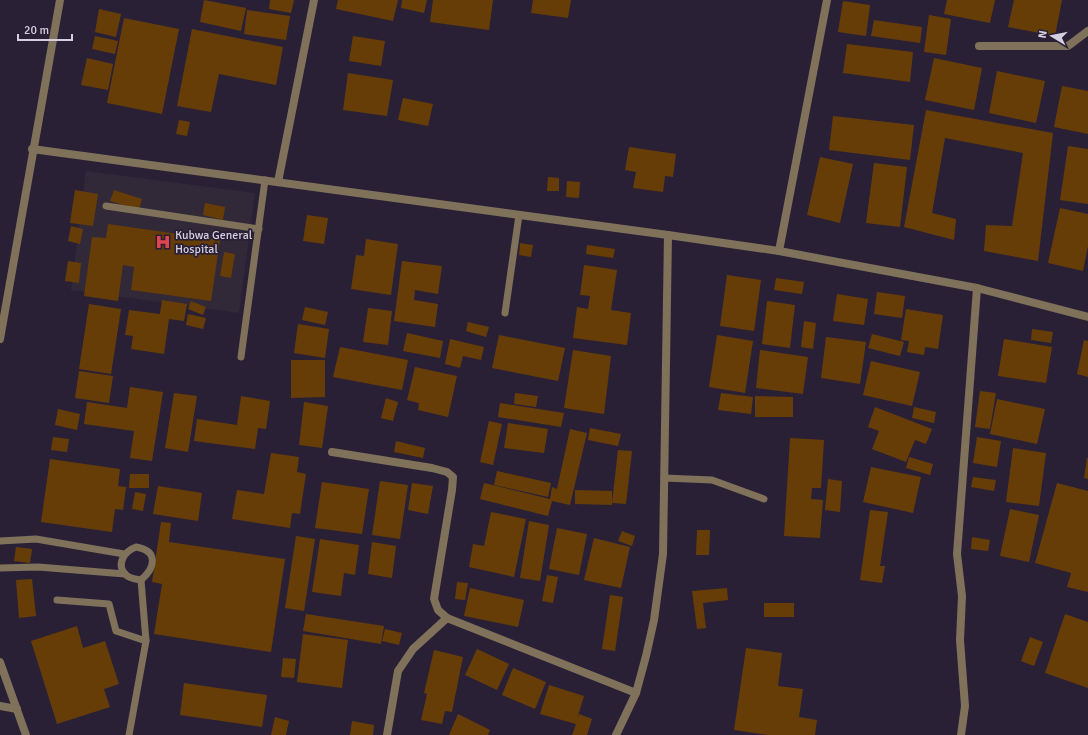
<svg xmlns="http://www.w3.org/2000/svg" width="1088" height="735" font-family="Signika,sans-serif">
<rect width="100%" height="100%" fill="#292036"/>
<polygon fill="#312838" points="86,171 255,193 239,313 71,290"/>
<g fill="#673d07">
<polygon points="204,0 246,8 241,31 200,22"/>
<polygon points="270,0 294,0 291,13 269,9"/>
<polygon points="338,0 398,0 393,21 336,9"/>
<polygon points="402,0 427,0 424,13 401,8"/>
<polygon points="433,0 493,0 489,30 430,22"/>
<polygon points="533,0 571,0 568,18 531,13"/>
<polygon points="947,0 995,0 990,23 944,14"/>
<polygon points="1014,0 1062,0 1055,36 1008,27"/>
<polygon points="843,1 870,5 866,36 838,32"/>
<polygon points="99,9 121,14 116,37 95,32"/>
<polygon points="247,10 290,16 286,40 244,34"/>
<polygon points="929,15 951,19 946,55 924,52"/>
<polygon points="124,18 179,29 162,114 107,103"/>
<polygon points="874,20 922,27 920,43 871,36"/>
<polygon points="192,29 283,47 276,85 219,74 211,112 177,106"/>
<polygon points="95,36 118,41 115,54 92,49"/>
<polygon points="353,36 385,41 381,66 349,61"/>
<polygon points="847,44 913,52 910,82 843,73"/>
<polygon points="87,58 113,64 108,90 81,85"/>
<polygon points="934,58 982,68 974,110 925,100"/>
<polygon points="997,71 1045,81 1036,123 989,113"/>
<polygon points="348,73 393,80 387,116 343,110"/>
<polygon points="1062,86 1088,91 1088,134 1054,127"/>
<polygon points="403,98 433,104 428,126 398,120"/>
<polygon points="926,110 1053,133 1038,261 984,251 986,225 1012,226 1023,153 945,138 932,213 956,219 954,240 904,227"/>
<polygon points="833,116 914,125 910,160 829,150"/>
<polygon points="179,120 190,122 187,136 176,134"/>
<polygon points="1068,146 1088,149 1088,204 1060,200"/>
<polygon points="629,147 676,154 673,177 665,176 663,192 633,188 636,172 625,170"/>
<polygon points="820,157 853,164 840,223 807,215"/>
<polygon points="874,163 907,167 900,227 866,223"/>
<polygon points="548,177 559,178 559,191 547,191"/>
<polygon points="567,181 580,182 579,198 566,197"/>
<polygon points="75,190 98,194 93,226 70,223"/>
<polygon points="114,190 142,199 139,210 110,201"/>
<polygon points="205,203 225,207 223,220 203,215"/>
<polygon points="1060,208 1088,214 1088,246 1083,271 1048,263"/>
<polygon points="307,215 328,218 324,244 303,241"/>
<polygon points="108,224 220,240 211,301 131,290 134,267 123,265 118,301 84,296 92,237 106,238"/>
<polygon points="71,226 83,229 80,244 68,241"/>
<polygon points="366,239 398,244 391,295 351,289 356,255 364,256"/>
<polygon points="520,243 533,245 531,257 519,255"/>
<polygon points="587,245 615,249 613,258 586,254"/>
<polygon points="224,252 235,254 231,278 220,276"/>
<polygon points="68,261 81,263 79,283 65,281"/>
<polygon points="402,261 442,266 438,294 415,290 414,300 438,304 435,327 394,321"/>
<polygon points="584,265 617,270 611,310 631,313 627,345 573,338 577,307 588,309 590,296 580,295"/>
<polygon points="727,275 761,280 754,331 720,326"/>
<polygon points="776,278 804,282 802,294 774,290"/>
<polygon points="877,292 905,296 902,318 874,314"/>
<polygon points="837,294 868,299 864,325 833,321"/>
<polygon points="162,300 187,304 184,321 169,319 164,354 131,349 133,336 125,335 129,310 160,314"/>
<polygon points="191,301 206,307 203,315 188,309"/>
<polygon points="767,301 795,305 790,348 762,344"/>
<polygon points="89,304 121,309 111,374 79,369"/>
<polygon points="305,307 328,312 325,325 302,320"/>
<polygon points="368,308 392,311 388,345 363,342"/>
<polygon points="906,309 943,315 938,349 925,347 924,355 907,352 909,341 901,340"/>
<polygon points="188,314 206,318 203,329 186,325"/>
<polygon points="804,321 816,323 813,349 801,347"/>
<polygon points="468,322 489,327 486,337 466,331"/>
<polygon points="298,324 329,329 325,358 294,353"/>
<polygon points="1032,329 1053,332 1051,343 1031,340"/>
<polygon points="407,333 443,341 440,358 403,351"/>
<polygon points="872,334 904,342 900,356 868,348"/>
<polygon points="499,335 565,348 558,381 492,368"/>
<polygon points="717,335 753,341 745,393 709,387"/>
<polygon points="826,337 866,342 860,384 821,378"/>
<polygon points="450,339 484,347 481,360 463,356 460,368 445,364"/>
<polygon points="1004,339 1052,347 1046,383 998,376"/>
<polygon points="1084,340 1088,341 1088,377 1077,374"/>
<polygon points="340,347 408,360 402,390 333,377"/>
<polygon points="573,350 611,356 604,414 564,408"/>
<polygon points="760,350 808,357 803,394 756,388"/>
<polygon points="291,360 325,360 325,397 291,398"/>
<polygon points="871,361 920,372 912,406 863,395"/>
<polygon points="415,367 457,376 448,417 418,410 419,403 407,400"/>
<polygon points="79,371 113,376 109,403 75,398"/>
<polygon points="130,387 163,392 152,461 130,458 134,431 84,424 87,402 127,408"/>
<polygon points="980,391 996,393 990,429 975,427"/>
<polygon points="174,393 197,396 188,452 165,448"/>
<polygon points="515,393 538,396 536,407 514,404"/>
<polygon points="721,393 753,397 751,414 718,410"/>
<polygon points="241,396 270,401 266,429 258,428 255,449 194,441 197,419 237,425"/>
<polygon points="755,396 793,397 793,417 755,417"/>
<polygon points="386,398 398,402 393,421 381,418"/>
<polygon points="997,399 1045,409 1037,444 990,434"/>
<polygon points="304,402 328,406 322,448 299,445"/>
<polygon points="500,403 564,413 561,427 498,417"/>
<polygon points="875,407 932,429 926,444 915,440 906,462 872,449 879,431 868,427"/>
<polygon points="914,407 936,412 934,423 912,418"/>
<polygon points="58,409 80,414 77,430 55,425"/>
<polygon points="489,421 502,424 493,465 480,462"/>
<polygon points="508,423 548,429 544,453 504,448"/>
<polygon points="590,428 621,434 618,446 588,440"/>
<polygon points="570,429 587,433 570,505 552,501 548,516 480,499 484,483 550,499 552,487 557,489"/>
<polygon points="53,437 69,439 67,452 51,450"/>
<polygon points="977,437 1001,441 997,467 973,463"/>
<polygon points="790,438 824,440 821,488 812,488 811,499 823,500 820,538 784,536"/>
<polygon points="396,441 425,448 423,458 394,452"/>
<polygon points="1013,448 1046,453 1039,506 1006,502"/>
<polygon points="618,450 632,451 626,504 612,503"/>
<polygon points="271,453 299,457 297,472 306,474 300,514 292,513 290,528 232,519 237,490 264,494"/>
<polygon points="909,457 933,464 930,475 906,468"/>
<polygon points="1087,458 1088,458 1088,479 1084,478"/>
<polygon points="50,459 120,469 118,486 126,487 123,510 115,509 112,532 41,522"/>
<polygon points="871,467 921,477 913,513 863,502"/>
<polygon points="497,471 551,483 548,497 494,485"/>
<polygon points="130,474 149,474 149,488 129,488"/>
<polygon points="973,477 996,480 994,491 971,487"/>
<polygon points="828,479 842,481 840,512 825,510"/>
<polygon points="380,481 408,485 400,539 372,535"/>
<polygon points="322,482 369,489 362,534 315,528"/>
<polygon points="412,483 433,486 428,514 408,510"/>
<polygon points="1057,483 1088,491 1088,592 1067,587 1071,573 1035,563"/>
<polygon points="158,486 202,493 198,521 153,514"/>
<polygon points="575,490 612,491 612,505 575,504"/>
<polygon points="135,492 146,494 143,511 132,509"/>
<polygon points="1010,509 1039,515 1029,562 1000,556"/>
<polygon points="870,510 888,512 880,566 885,566 882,583 860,580"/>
<polygon points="491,512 526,519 514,577 469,567 473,544 484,546"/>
<polygon points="529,521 549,525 540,581 520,578"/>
<polygon points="161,522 171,523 169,542 285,559 271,652 154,634 162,584 152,582"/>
<polygon points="557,528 587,534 579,575 549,569"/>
<polygon points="697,530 710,530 709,555 696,555"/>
<polygon points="622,531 635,536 632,546 618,541"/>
<polygon points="296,536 315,539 304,611 285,608"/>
<polygon points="972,537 990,540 988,551 971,549"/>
<polygon points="594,538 630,547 621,588 584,580"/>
<polygon points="320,539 359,545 355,575 344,573 341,596 312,592"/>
<polygon points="372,542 396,546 392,578 368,574"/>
<polygon points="16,547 32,549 30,563 14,561"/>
<polygon points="547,575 558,577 553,603 542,601"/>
<polygon points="32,579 36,616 19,618 16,580"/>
<polygon points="457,582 468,583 465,600 455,599"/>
<polygon points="470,588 524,600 518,627 464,616"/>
<polygon points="727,588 728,600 703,603 706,628 697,629 692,591"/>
<polygon points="610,595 623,597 615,651 602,649"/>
<rect x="764" y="603" width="30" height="14"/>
<polygon points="306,614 384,626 381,644 303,631"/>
<polygon points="1065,614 1088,622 1088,688 1045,673"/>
<polygon points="77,626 83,648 105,641 119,684 104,689 110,707 57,724 31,641"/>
<polygon points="385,629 402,633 399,645 382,641"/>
<polygon points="303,634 348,640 342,688 297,682"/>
<polygon points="1030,637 1043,642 1034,666 1021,661"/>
<polygon points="746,648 782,653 778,686 803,689 799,717 817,720 815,735 767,735 734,730"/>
<polygon points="477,649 509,664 497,690 465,675"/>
<polygon points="434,650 463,657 452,712 445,711 442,724 421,720 427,694 424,693"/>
<polygon points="283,658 296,659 294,678 281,677"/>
<polygon points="513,668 546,682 535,709 502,695"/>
<polygon points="184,683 267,695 262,727 180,715"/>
<polygon points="549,685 584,696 577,719 579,714 592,719 587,735 572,735 576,724 540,714"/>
<polygon points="458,714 490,730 488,735 449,735"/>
<polygon points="275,717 289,721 286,735 271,735"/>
<polygon points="352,721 374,725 373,735 350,735"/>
</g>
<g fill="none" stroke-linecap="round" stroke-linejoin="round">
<g stroke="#7f715a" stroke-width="7">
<polyline points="106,206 259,229"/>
<polyline points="505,313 519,215"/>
<polyline points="241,357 265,180"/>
<polyline points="664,478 712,480 764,499"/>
<polyline points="0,541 36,539 124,554"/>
<path d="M136,547c23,4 19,21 5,33 -5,-1 -11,-1 -15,-5 -11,-11 -1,-24 10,-28z"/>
<polyline points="0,568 38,567 125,574"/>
<polyline points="57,600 109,604 116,631 146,641"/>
<polyline points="129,735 146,641 141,580"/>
</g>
<g stroke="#7f715a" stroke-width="8">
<polyline points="979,46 1068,46 1088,31"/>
<polyline points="32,149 668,235 779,251 977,288 1088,317"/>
<polyline points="278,182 314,0"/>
<polyline points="779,251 827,0"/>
<polyline points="0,339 60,0"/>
<polyline points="332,452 432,468 447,472 453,477 452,490 434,599 438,610 447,618 636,693"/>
<polyline points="0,662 26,735"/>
<polyline points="0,706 17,709"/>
<polyline points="387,735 398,671 413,649 447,618"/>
<polyline points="616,735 636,693 646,656 654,620 663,554 668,235"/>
<polyline points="961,735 965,706 960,640 962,596 957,554 977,288"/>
</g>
</g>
<defs>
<g id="hospital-bare" transform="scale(1.2)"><path d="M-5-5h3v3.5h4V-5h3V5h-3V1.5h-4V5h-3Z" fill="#e0444e" stroke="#292036" stroke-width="2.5" paint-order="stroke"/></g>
</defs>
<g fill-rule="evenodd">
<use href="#hospital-bare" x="163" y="242"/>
</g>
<g text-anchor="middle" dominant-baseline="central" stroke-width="3.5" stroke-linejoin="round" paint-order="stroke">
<g font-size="12" fill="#d4cfde" stroke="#292036" text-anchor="start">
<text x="175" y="235">Kubwa General<tspan x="175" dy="14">Hospital</tspan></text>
</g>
</g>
<g transform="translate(1052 36) rotate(280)" stroke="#292036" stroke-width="3" paint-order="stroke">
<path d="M0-3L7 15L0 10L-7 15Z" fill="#d4cfde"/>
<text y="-6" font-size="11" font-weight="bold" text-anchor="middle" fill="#d4cfde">N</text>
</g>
<path d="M18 34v6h54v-6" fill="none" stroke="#d4cfde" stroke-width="2"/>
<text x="24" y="34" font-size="12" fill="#d4cfde" stroke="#292036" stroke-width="3" paint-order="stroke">20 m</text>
</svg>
